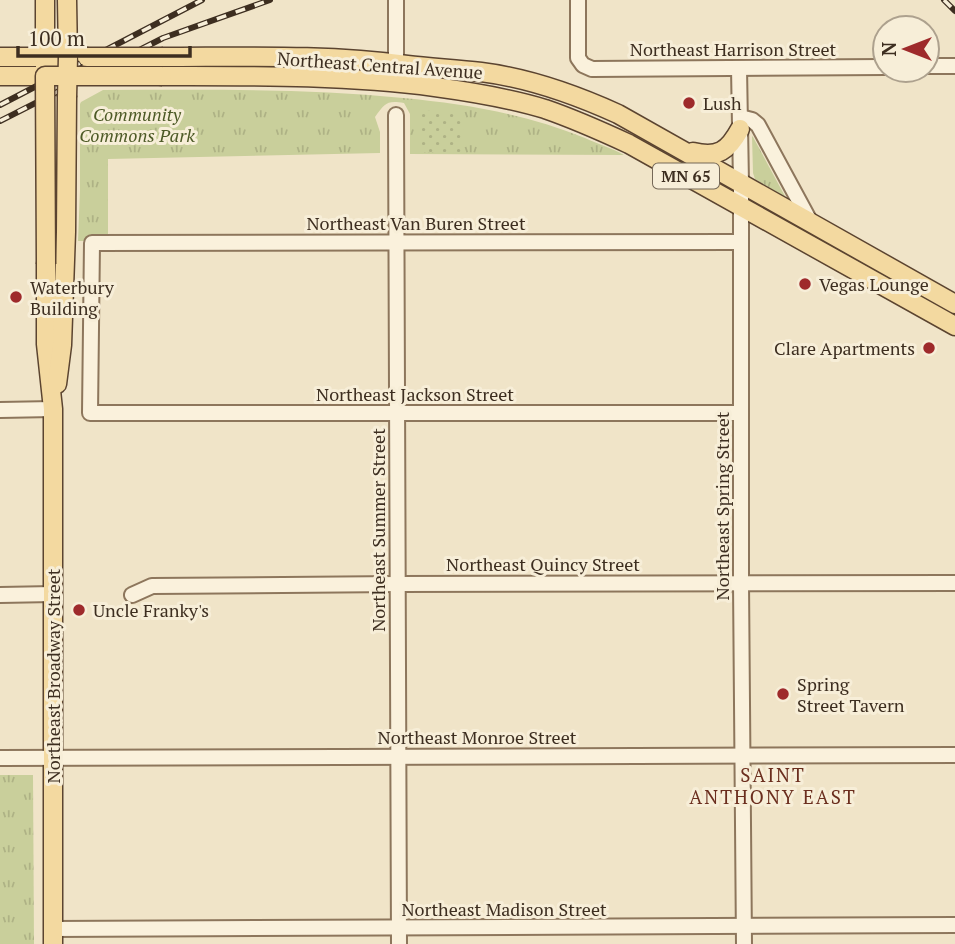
<svg xmlns="http://www.w3.org/2000/svg" width="955" height="944" font-family="'PT Serif',serif">
<defs>
<pattern id="grass-tufts" width="24" height="20" patternUnits="userSpaceOnUse" patternTransform="scale(1.75)"><rect width="24" height="20" fill="#c9cf9b"/><path d="M3 7l-1-3M5 7V3M7 7l1-3M15 17l-1-3M17 17v-4M19 17l1-3" fill="none" stroke="#aeb285"/></pattern>
<pattern id="garden-dots" width="8" height="8" patternUnits="userSpaceOnUse" patternTransform="scale(1.75)"><rect width="8" height="8" fill="#c9cf9b"/><path d="M2 2h.1M6 6h.1" fill="none" stroke="#aeb285" stroke-width="1.8" stroke-linecap="round"/></pattern>
</defs>
<rect width="100%" height="100%" fill="#f0e4c8"/>
<g fill="url(#grass-tufts)">
<path d="M103,90c100,0 200,-2 300,8 64,6 122,16 182,40 13,6 27,10 39,17l-214,-1v-40l-6,-11c-17,-3 -19,0 -29,14l5,15v21l-272,6v82h-30l2,-51v-86l1,-2z"/>
<polygon points="752,136 753,137 786,198 755,179 753,173"/>
<polygon points="0,775 33,775 34,944 0,944"/>
</g>
<polygon fill="url(#garden-dots)" points="420,110 464,111 463,152 420,152"/>
<g fill="none" stroke-linecap="round" stroke-linejoin="round">
<g stroke="#8d765c" stroke-width="18">
<g id="minor">
<polyline points="578,0 578,58 583,65 592,69 885,67"/>
<polyline points="927,66 955,66"/>
<polyline points="739,68 741,183 741,583 744,944"/>
<polyline points="396,74 396,0"/>
<polyline points="396,115 399,944"/>
<polyline points="740,117 752,120 758,125 811,223"/>
<polyline points="0,410 53,409"/>
<polyline points="741,413 90,413 92,243 741,242"/>
<polyline points="0,595 53,594"/>
<polyline points="132,595 152,586 398,584 955,583"/>
<polyline points="0,758 955,755"/>
<polyline points="53,929 955,925"/>
</g>
</g>
<g stroke="#5b4430" stroke-width="21">
<g id="major">
<polyline points="67,0 68,57"/>
<polyline points="0,57 87,57"/>
<path d="M163,57c81,0 164,-3 244,8 25,3 50,4 74,7 48,6 93,22 137,42l337,190"/>
<polyline points="0,76 45,76 45,0"/>
<path d="M162,76c91,0 182,-1 273,11 37,5 74,11 110,22 29,10 56,22 84,35l326,182"/>
<path d="M693,152c25,6 35,-1 47,-23"/>
<polyline points="46,264 46,344 53,409 53,944"/>
<polyline points="57,384 62,345 66,232 67,97"/>
</g>
</g>
<use href="#minor" stroke="#faf1dc" stroke-width="14"/>
<use href="#major" stroke="#f3d9a0" stroke-width="18"/>
<g stroke="#3d2e20" stroke-width="6">
<g id="rail">
<polyline points="944,0 955,11"/>
<polyline points="0,105 202,0"/>
<polyline points="0,121 163,38 270,0"/>
</g>
</g>
<use href="#rail" stroke="#f7eed8" stroke-width="3.5" stroke-dasharray="10" stroke-linecap="butt"/>
<g stroke="#5b4430" stroke-width="21" stroke-linecap="butt">
<g id="major-bridge">
<polyline points="87,57 163,57"/>
<polyline points="67,97 68,57"/>
<polyline points="46,264 45,76 162,76"/>
</g>
</g>
<use href="#major-bridge" stroke="#f3d9a0" stroke-width="18"/>
</g>
<g fill="#9e2a2b" stroke="#f7eed8" stroke-width="2.5">
<circle cx="689" cy="103" r="7"/>
<circle cx="805" cy="284" r="7"/>
<circle cx="16" cy="297" r="7"/>
<circle cx="929" cy="348" r="7"/>
<circle cx="79" cy="610" r="7"/>
<circle cx="783" cy="694" r="7"/>
</g>
<g text-anchor="middle" dominant-baseline="central" stroke-width="6" stroke-linejoin="round" paint-order="stroke">
<rect fill="#f7eed8" stroke="#756857" stroke-width="2" x="653" y="163.5" width="66" height="25" rx="5"/>
<g font-size="16" font-weight="bold" fill="#3d2e20">
<text x="686" y="176">MN 65</text>
</g>
<g font-size="18" fill="#3d2e20" stroke="#f7eed8">
<text x="733" y="49">Northeast Harrison Street</text>
<text transform="translate(380 65) rotate(4)">Northeast Central Avenue</text>
<text x="416" y="223">Northeast Van Buren Street</text>
<text x="415" y="394">Northeast Jackson Street</text>
<text transform="translate(722 506) rotate(-90)">Northeast Spring Street</text>
<text transform="translate(378 530) rotate(-90)">Northeast Summer Street</text>
<text x="543" y="564">Northeast Quincy Street</text>
<text transform="translate(53 676) rotate(-90)">Northeast Broadway Street</text>
<text x="477" y="737">Northeast Monroe Street</text>
<text x="504" y="909">Northeast Madison Street</text>
</g>
<g font-size="18" fill="#3d2e20" stroke="#f7eed8" text-anchor="start">
<text x="703" y="103">Lush</text>
<text x="819" y="284">Vegas Lounge</text>
<text x="30" y="287">Waterbury<tspan x="30" dy="21">Building</tspan></text>
<text x="915" y="348" text-anchor="end">Clare Apartments</text>
<text x="93" y="610">Uncle Franky's</text>
<text x="797" y="684">Spring<tspan x="797" dy="21">Street Tavern</tspan></text>
</g>
<g font-size="18" font-style="italic" fill="#4d5a26" stroke="#f7eed8">
<text x="137" y="114">Community<tspan x="137" dy="21">Commons Park</tspan></text>
</g>
<g font-size="19" letter-spacing="2" fill="#6b2e1e" stroke="#f7eed8">
<text x="773" y="774">SAINT<tspan x="773" dy="22">ANTHONY EAST</tspan></text>
</g>
</g>
<g transform="translate(906 49) rotate(270)"><circle r="33" fill="#f7eed8" stroke="#ada18e" stroke-width="2"/>
<path d="M0-5L12 26L0 18L-12 26Z" fill="#9e2a2b"/>
<text y="-10" font-size="19" font-weight="bold" text-anchor="middle" fill="#3d2e20">N</text>
</g>
<path d="M18 46v10h172v-10" fill="none" stroke="#3d2e20" stroke-width="3.5"/>
<text x="28" y="46" font-size="21" fill="#3d2e20" stroke="#f7eed8" stroke-width="5" paint-order="stroke">100 m</text>
</svg>
